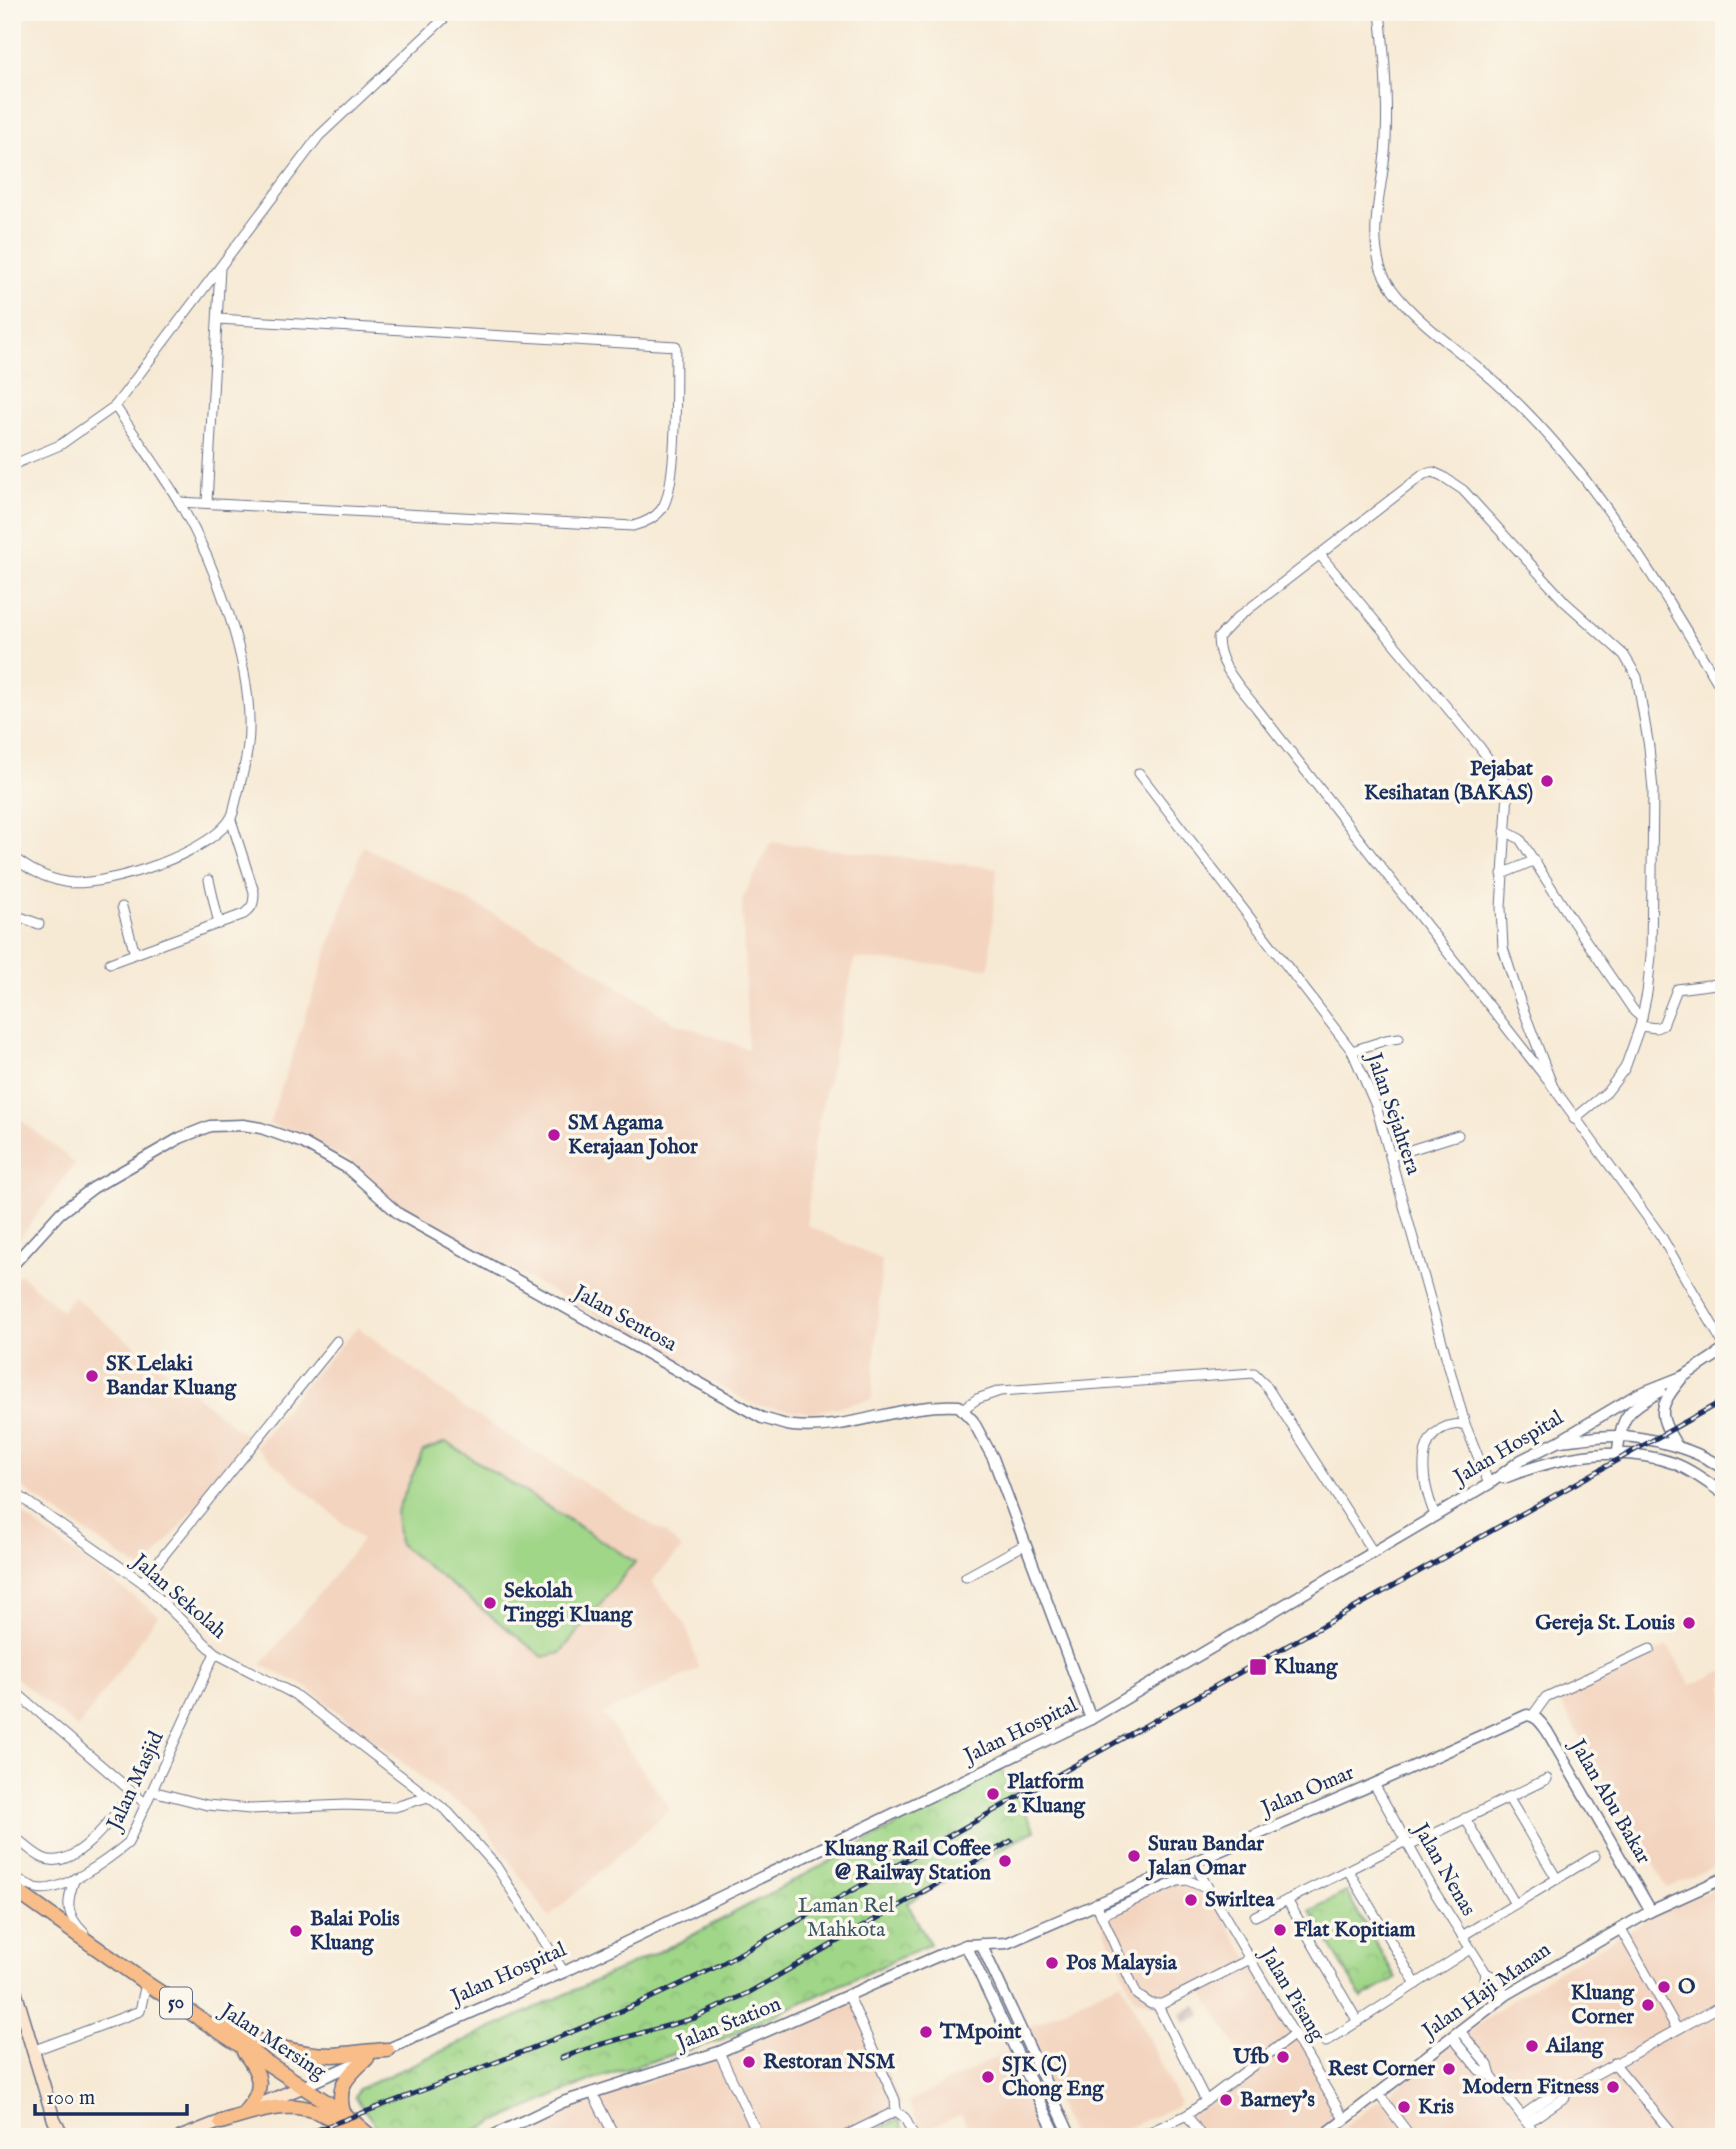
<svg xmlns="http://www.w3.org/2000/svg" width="1736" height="2149" font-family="'IM FELL English',serif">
<defs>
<pattern id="industrial-furrows" width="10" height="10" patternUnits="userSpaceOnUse" patternTransform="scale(1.75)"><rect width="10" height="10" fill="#cfc0bb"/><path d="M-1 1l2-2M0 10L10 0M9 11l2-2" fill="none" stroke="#b1a5a3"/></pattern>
<pattern id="park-crowns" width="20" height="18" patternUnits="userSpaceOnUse" patternTransform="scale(1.75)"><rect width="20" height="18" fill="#a0d688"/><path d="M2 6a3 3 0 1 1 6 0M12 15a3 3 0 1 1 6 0" fill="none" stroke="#89b878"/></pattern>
</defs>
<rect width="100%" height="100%" fill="#fbf7ec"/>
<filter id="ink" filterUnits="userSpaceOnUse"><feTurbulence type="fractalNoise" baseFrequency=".0143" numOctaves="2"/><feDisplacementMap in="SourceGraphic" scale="14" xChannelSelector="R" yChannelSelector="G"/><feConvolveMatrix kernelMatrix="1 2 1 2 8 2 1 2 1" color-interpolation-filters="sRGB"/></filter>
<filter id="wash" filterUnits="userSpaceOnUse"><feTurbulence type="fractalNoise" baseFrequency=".00686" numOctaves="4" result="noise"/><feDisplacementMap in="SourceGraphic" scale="28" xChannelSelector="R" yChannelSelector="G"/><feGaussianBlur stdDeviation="1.57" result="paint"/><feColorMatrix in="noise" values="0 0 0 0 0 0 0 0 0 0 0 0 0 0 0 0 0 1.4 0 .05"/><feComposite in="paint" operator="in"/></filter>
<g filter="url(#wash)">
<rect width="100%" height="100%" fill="#f7ead5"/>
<g fill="#f3d4bf">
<polygon points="771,842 997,868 989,968 855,959 813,1147 807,1225 882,1260 872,1399 811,1413 753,1405 392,1201 348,1160 269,1124 363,846 563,950 671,1021 748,1049 742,900"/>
<polygon points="12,1113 75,1163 12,1249"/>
<polygon points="20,1274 62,1311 73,1296 251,1440 143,1571 12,1481 12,1283"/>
<polygon points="358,1327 466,1409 665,1533 682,1549 651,1582 686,1624 699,1669 603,1714 670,1809 549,1917 475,1813 441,1793 306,1687 261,1665 362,1540 255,1447 300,1390"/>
<polygon points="12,1507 158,1615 78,1728 12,1675"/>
<polygon points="1668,1646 1691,1685 1724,1670 1724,1863 1667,1888 1558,1698"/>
<polygon points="1187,1876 1201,1882 1344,2112 1312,2137 1197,2137 1185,2121 1251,2071 1201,1988 1161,2007 1134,1998 1097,1913 1178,1877"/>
<polygon points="1724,1884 1724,2137 1331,2137 1509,2002 1549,1976 1652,1917"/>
<polygon points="1121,1981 1180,2105 1106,2137 1072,2137 1025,2029"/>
<polygon points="855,1998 901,2104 835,2137 504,2137 567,2107 704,2064"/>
<polygon points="1007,2052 1049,2137 973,2137 961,2114 923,2132 908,2102"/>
</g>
<polygon fill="url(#industrial-furrows)" points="1197,2005 1202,2015 1185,2023 1180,2013"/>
<g fill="url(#park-crowns)" stroke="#5e8273" stroke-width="2">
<polygon points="1001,1769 1035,1830 907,1903 930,1944 720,2040 591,2080 461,2137 384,2137 355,2097 359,2089 680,1942"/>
<polygon points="1346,1892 1396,1978 1362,1998 1310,1911"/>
<polygon points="899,2119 907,2137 862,2137"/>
</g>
<polygon fill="#a0d688" stroke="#5e8273" stroke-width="2" points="446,1442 635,1562 560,1653 543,1657 399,1544 396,1513 423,1451"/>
</g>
<g filter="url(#ink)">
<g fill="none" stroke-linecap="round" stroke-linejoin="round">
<g stroke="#687088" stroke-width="11">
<g id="minor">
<path d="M1380,12c5,43 8,84 6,127 -1,42 -18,85 -6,127 11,37 69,77 99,102 106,88 174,208 245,325"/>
<polyline points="12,465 60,445 115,406 319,136 451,12"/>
<path d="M179,502l454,24c11,-3 21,-7 28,-16 18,-23 14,-131 15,-164l-458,-27"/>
<polyline points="207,502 220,268"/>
<polyline points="1320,555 1479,746 1505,782 1508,791 1501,908 1503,948 1520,1001 1553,1087 1661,1236 1724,1345"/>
<polyline points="1139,773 1352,1051 1376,1106 1465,1424 1489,1484"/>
<polyline points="1505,831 1520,839 1574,923 1634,1011 1642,1018"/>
<path d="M12,856c15,13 34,22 53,26 37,7 155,-31 168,-69 6,-27 16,-57 16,-84 2,-69 -34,-165 -68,-224 -20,-34 -44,-66 -66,-99"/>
<polyline points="1502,874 1533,861"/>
<polyline points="209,880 219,924"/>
<polyline points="122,907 135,954"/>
<polyline points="12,914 39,924"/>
<path d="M110,963l134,-49c9,-7 10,-11 10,-22l-23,-72"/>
<polyline points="1640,1026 1656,1028 1663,1025 1677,989 1724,983"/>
<polyline points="1352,1051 1386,1040 1399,1038"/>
<path d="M1553,1087l-295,-377c-16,-21 -40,-44 -40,-72l19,-20 187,-144 9,-2 9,4 21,14 102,112 59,53 13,22 12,70 4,43 -2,166 -4,37 -7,33 -15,42 -18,24 -33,27"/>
<polyline points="1391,1156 1458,1135"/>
<polyline points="963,1409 977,1399 1000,1391 1254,1373 1265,1384 1373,1552"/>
<polyline points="12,1491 142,1582 215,1653 294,1694 448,1812 496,1866 564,1972"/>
<path d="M1435,1515c-14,-34 -24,-92 30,-91"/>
<polyline points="966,1577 1024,1545"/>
<polyline points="142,1582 337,1341"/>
<polyline points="12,1689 146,1804"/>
<polyline points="1533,1715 1546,1697 1650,1649"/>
<polyline points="1374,1784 1434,1891 1486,1973 1492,1976 1506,1995"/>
<polyline points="152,1791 207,1805 250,1809 346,1805 395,1807 428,1797"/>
<polyline points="1508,1797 1557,1879"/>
<polyline points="1465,1818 1515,1904"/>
<path d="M12,1835c10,7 20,18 31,23 32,15 73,-45 89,-66"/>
<polyline points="1409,1846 1547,1779"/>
<polyline points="1193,1862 1344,2119"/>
<polyline points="1348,1870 1416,1984"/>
<path d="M12,1875c8,5 16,11 24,13 25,7 74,-30 92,-45l87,-190"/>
<path d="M75,1878c-9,24 -10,36 9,55"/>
<polyline points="1287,1900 1358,2022"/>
<polyline points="1096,1903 1137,1995 1151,2004 1162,2004 1250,1959"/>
<polyline points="1101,1915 1178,1881 1187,1880 1208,1889"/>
<polyline points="1255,1916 1406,1841"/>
<polyline points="1620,1928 1677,2029"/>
<polyline points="1462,1936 1595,1856"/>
<polyline points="1486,1973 1485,1980 1500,2001"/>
<polyline points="848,1994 895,2100 896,2111 905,2118 914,2137"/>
<polyline points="1157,2004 1206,2101"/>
<polyline points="1460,2031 1488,2065 1491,2076 1538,2137"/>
<polyline points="1452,2037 1479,2070 1491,2076"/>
<polyline points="1326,2042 1470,1949"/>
<polyline points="32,2051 140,2011 146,1983"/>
<polyline points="719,2052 759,2137"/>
<polyline points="1614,2063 1675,2137"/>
<polyline points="592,2092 615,2137"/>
<polyline points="1378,2093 1411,2137"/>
<polyline points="1187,2115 1202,2137"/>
<polyline points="1522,2116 1560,2089 1567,2090 1724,2004"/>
<polyline points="1527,2123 1565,2097 1567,2090"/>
<polyline points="843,2137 896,2111"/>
<polyline points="1139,2137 1187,2115 1295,2034"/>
</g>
</g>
<g stroke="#687088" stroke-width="13">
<g id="tertiary">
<path d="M12,1266l48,-53 33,-25 87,-50 30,-12 33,-1 18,3 42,15 44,25 52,46 363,204c10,2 21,7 31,8 56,6 110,-24 166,-20l14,15 20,37 98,261"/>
<path d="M1562,1441c18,-2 36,-5 54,-5 31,0 85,14 108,34"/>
<path d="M1677,1446c-20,-33 -19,-38 5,-68"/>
<path d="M1618,1453c2,-39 12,-44 43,-62"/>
<path d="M1504,1478c53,-21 114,-34 169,-15 19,7 35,20 51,31"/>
<polyline points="981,1944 1071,2137"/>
<polyline points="966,1945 1057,2137"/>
<polyline points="381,2052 564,1972 1091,1719 1489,1484 1521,1460 1559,1441 1636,1395 1684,1376 1724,1350"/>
<polyline points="302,2087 360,2061"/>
<path d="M490,2137l73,-35 156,-50 221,-97 26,-10 41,-2 367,-159 153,-69c10,1 14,8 20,16l104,180"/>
<polyline points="1322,2137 1506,1995 1651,1911 1724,1878"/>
</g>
</g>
<g stroke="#687088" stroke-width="15">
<g id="secondary">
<polyline points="12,1981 54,2120 63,2137"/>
<polyline points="247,2110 302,2087"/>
<polyline points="181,2137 227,2119"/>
</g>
</g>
<g stroke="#687088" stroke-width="17">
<g id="trunk">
<polyline points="12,1888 146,1983 343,2113 371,2137"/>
<path d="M226,2030c33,12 70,25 106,25 18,-1 37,-4 55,-5"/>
<path d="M244,2052c16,20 22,37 3,57"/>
<path d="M343,2113c-7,-29 4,-36 24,-55"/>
<path d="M221,2122c60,-18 82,-27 136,13"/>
</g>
</g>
<use href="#minor" stroke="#fff" stroke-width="9"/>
<use href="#tertiary" stroke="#fff" stroke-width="10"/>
<use href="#secondary" stroke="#fce5cf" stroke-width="12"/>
<use href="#trunk" stroke="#f8bd88" stroke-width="14"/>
<g stroke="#1b2f5e" stroke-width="5">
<g id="rail">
<polyline points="561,2058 595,2046 695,2018 748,1993 1011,1841"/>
<path d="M298,2137c141,-53 285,-104 420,-171l1006,-566"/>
</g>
</g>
<use href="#rail" stroke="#fbf7ec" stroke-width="2.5" stroke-dasharray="8" stroke-linecap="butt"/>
</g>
</g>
<g fill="#b5179e" stroke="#fbf7ec" stroke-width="2.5">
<circle cx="1547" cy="781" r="7"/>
<circle cx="554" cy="1135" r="7"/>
<circle cx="92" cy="1376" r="7"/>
<circle cx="490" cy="1603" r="7"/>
<circle cx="1689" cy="1623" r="7"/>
<rect x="1249" y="1658" width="18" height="18" rx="3.5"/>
<circle cx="993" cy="1794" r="7"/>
<circle cx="1134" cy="1856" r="7"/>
<circle cx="1005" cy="1861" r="7"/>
<circle cx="1191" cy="1900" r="7"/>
<circle cx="1280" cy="1930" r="7"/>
<circle cx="296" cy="1931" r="7"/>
<circle cx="1052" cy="1963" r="7"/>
<circle cx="1664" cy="1987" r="7"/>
<circle cx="1648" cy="2005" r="7"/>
<circle cx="926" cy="2032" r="7"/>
<circle cx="1532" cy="2046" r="7"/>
<circle cx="1283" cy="2057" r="7"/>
<circle cx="749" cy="2062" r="7"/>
<circle cx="1449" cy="2069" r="7"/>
<circle cx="988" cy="2077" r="7"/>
<circle cx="1613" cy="2087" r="7"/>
<circle cx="1226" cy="2100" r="7"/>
<circle cx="1404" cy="2107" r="7"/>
</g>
<g text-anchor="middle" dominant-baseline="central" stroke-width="7" stroke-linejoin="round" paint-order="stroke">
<rect fill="#fbf7ec" stroke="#5e6b89" stroke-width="2" x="160" y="1987.5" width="32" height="31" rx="5"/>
<g font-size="19" font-weight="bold" fill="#1b2f5e">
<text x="176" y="2003">50</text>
</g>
<g font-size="21" font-weight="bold" fill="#1b2f5e" stroke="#fbf7ec" text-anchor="start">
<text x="1533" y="769" text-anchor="end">Pejabat<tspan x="1533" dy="24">Kesihatan (BAKAS)</tspan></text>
<text x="568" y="1123">SM Agama<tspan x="568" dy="24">Kerajaan Johor</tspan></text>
<text x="106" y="1364">SK Lelaki<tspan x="106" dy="24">Bandar Kluang</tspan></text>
<text x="504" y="1591">Sekolah<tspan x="504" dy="24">Tinggi Kluang</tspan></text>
<text x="1675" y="1623" text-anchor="end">Gereja St. Louis</text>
<text x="1274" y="1667">Kluang</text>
<text x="1007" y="1782">Platform<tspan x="1007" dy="24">2 Kluang</tspan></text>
<text x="1148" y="1844">Surau Bandar<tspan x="1148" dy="24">Jalan Omar</tspan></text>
<text x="991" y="1849" text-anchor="end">Kluang Rail Coffee<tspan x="991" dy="24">@ Railway Station</tspan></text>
<text x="1205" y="1900">Swirltea</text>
<text x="310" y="1919">Balai Polis<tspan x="310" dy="24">Kluang</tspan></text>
<text x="1294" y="1930">Flat Kopitiam</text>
<text x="1066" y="1963">Pos Malaysia</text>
<text x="1678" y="1987">O</text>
<text x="1634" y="1993" text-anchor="end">Kluang<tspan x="1634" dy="24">Corner</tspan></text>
<text x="940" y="2032">TMpoint</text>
<text x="1546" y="2046">Ailang</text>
<text x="1269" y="2057" text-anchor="end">Ufb</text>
<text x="763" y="2062">Restoran NSM</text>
<text x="1002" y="2065">SJK (C)<tspan x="1002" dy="24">Chong Eng</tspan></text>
<text x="1435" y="2069" text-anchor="end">Rest Corner</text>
<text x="1599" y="2087" text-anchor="end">Modern Fitness</text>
<text x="1240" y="2100">Barney's</text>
<text x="1418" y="2107">Kris</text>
</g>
<g font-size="21" fill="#1b2f5e" stroke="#fbf7ec">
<text transform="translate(1393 1114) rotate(71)">Jalan Sejahtera</text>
<text transform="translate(625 1319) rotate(29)">Jalan Sentosa</text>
<text transform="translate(1509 1448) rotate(-31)">Jalan Hospital</text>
<text transform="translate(179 1597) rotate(41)">Jalan Sekolah</text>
<text transform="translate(1021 1731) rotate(-26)">Jalan Hospital</text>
<text transform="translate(136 1781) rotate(-65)">Jalan Masjid</text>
<text transform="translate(1308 1791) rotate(-23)">Jalan Omar</text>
<text transform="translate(1610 1802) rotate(60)">Jalan Abu Bakar</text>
<text transform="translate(1444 1870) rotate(60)">Jalan Nenas</text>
<text transform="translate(509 1974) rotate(-24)">Jalan Hospital</text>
<text transform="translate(1487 1991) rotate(-35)">Jalan Haji Manan</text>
<text transform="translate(1292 1995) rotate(59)">Jalan Pisang</text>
<text transform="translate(729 2024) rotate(-22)">Jalan Station</text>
<text transform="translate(273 2042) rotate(33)">Jalan Mersing</text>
</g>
<g font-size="21" fill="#3c5968" stroke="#fbf7ec">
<text x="846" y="1906">Laman Rel<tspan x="846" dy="24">Mahkota</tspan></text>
</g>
</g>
<rect width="1736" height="2149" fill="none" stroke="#fbf7ec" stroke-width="42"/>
<path d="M35 2104v10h152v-10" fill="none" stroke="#1b2f5e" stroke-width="3.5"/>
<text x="46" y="2104" font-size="21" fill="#1b2f5e" stroke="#fbf7ec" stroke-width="5" paint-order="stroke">100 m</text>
</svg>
